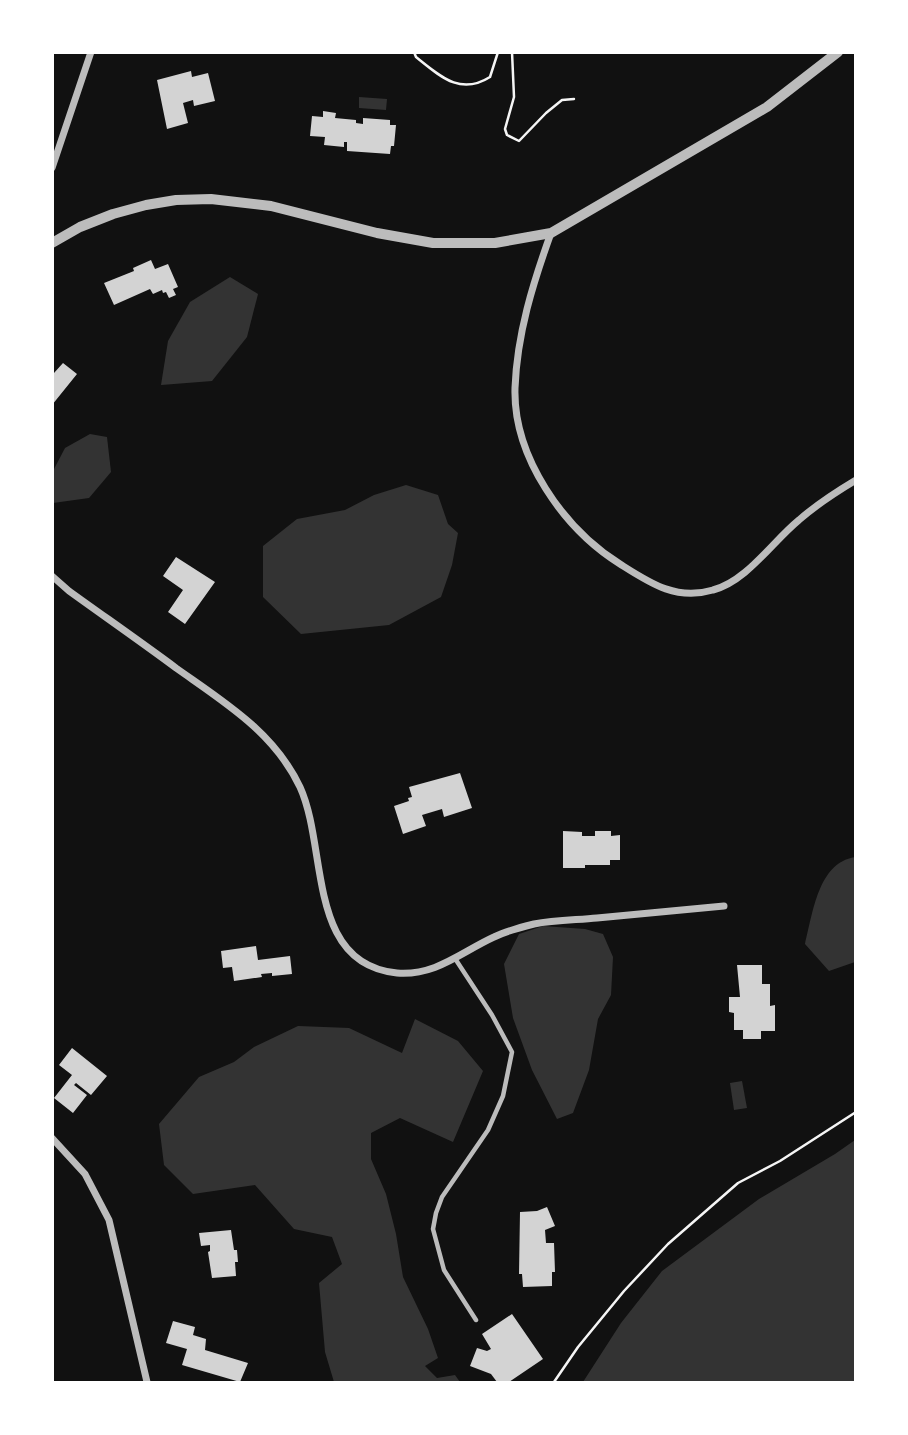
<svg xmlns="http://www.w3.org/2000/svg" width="908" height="1435" font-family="'Source Sans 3',sans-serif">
<rect width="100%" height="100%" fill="#111"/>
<g fill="#333">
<polygon points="359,97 387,99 386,110 359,108"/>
<polygon points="230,277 258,294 247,337 212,381 161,385 168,341 190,302"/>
<polygon points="90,434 107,437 111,472 89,498 53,503 53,471 65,448"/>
<polygon points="406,485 438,495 448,524 458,533 452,565 441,597 389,625 301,634 263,597 263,546 297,519 345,510 374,495"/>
<path d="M855,857v105l-26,9 -24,-27c8,-31 13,-81 50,-87z"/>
<polygon points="543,926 585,929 603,934 613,957 611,995 598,1019 589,1070 573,1113 557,1119 532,1070 513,1018 504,964 519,934"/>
<polygon points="415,1019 458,1041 483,1071 453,1142 400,1118 371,1133 371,1159 386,1194 396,1234 403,1277 428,1329 438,1358 425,1366 437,1378 455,1375 460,1382 334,1382 325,1352 319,1283 342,1264 332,1237 294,1229 255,1185 193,1194 164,1165 159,1124 199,1077 234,1062 254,1047 298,1026 349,1028 402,1053"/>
<polygon points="742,1081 747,1108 734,1110 730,1083"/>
<polygon points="855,1140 855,1382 583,1382 621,1323 662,1271 759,1199 835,1154"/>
</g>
<g fill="#d3d3d3">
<polygon points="191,71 192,77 208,73 215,101 194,106 193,100 183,103 188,123 167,129 157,80"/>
<polygon points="323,111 336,113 335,118 356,120 356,123 363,124 363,118 390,120 390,125 396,125 394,146 391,146 390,154 347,151 347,142 344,142 344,147 324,145 325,137 310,136 312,116 323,117"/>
<polygon points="151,260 155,269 168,264 178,287 173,289 176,295 169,298 166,292 163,293 162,290 153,294 150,289 114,305 104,283 134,271 133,268"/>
<polygon points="63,363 77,374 52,405 52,372 54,373"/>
<polygon points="176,557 215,582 185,624 168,612 183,590 163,576"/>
<polygon points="460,773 472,808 444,817 442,809 422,815 426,826 403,834 394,806 409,801 408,798 412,797 409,787"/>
<polygon points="563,831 582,832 582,836 595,836 595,831 611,831 611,836 620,835 620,860 610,860 610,865 585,865 585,868 563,868"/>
<polygon points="256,946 258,960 290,956 292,974 272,976 272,973 261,974 262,977 234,981 232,967 223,968 221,951"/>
<polygon points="737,965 762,965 762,984 770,984 770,1006 775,1005 775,1031 761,1031 761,1039 743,1039 743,1030 734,1030 734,1013 729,1012 729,997 740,997"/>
<polygon points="72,1048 107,1076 91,1095 76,1083 74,1085 87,1095 73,1113 54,1098 72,1075 59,1065"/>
<polygon points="547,1207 555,1226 545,1230 546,1243 554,1243 555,1272 552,1272 552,1286 523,1287 522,1274 519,1274 520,1212 537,1211"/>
<polygon points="231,1230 234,1250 237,1250 238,1262 235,1262 236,1276 212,1278 208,1252 210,1251 210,1245 201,1246 199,1233"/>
<polygon points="512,1314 543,1359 509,1382 497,1382 491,1374 470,1366 477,1348 487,1351 491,1349 482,1334"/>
<polygon points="173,1321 195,1327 193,1335 206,1339 205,1350 248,1363 240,1382 182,1365 187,1349 166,1343"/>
</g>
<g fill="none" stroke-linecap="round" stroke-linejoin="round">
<g stroke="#f5f5f5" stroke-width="2.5">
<path d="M414,52l2,5c24,19 44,39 74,20l8,-25"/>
<polyline points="512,52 514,97 505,129 507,135 519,141 546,113 562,100 574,99"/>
<polyline points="554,1382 578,1347 624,1291 668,1244 738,1183 780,1161 856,1112"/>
</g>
<polyline stroke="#bcbcbc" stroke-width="4.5" points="456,960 492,1015 512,1052 503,1096 488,1130 442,1197 436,1213 433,1229 444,1270 476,1320"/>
<g stroke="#bcbcbc" stroke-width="7">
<polyline points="52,168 91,52"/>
<path d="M551,233c-18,50 -34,101 -36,155 -2,69 49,141 105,176 30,19 56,37 93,26 34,-9 59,-48 86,-70 17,-15 37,-28 57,-40"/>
<path d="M52,576l17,15c36,26 72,51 107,77 48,34 98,64 124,119 28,61 6,177 97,186 39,3 64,-21 97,-36 12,-6 28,-10 40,-13 21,-4 43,-4 63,-6 43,-4 85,-8 127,-12"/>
<polyline points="52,1138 85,1174 109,1220 147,1382"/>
</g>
<polyline stroke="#bcbcbc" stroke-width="10" points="52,243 80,227 113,214 146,205 176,200 211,199 271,206 377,233 433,243 495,243 551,233 767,107 838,52"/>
</g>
<rect width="908" height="1435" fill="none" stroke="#ffffff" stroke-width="108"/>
</svg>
